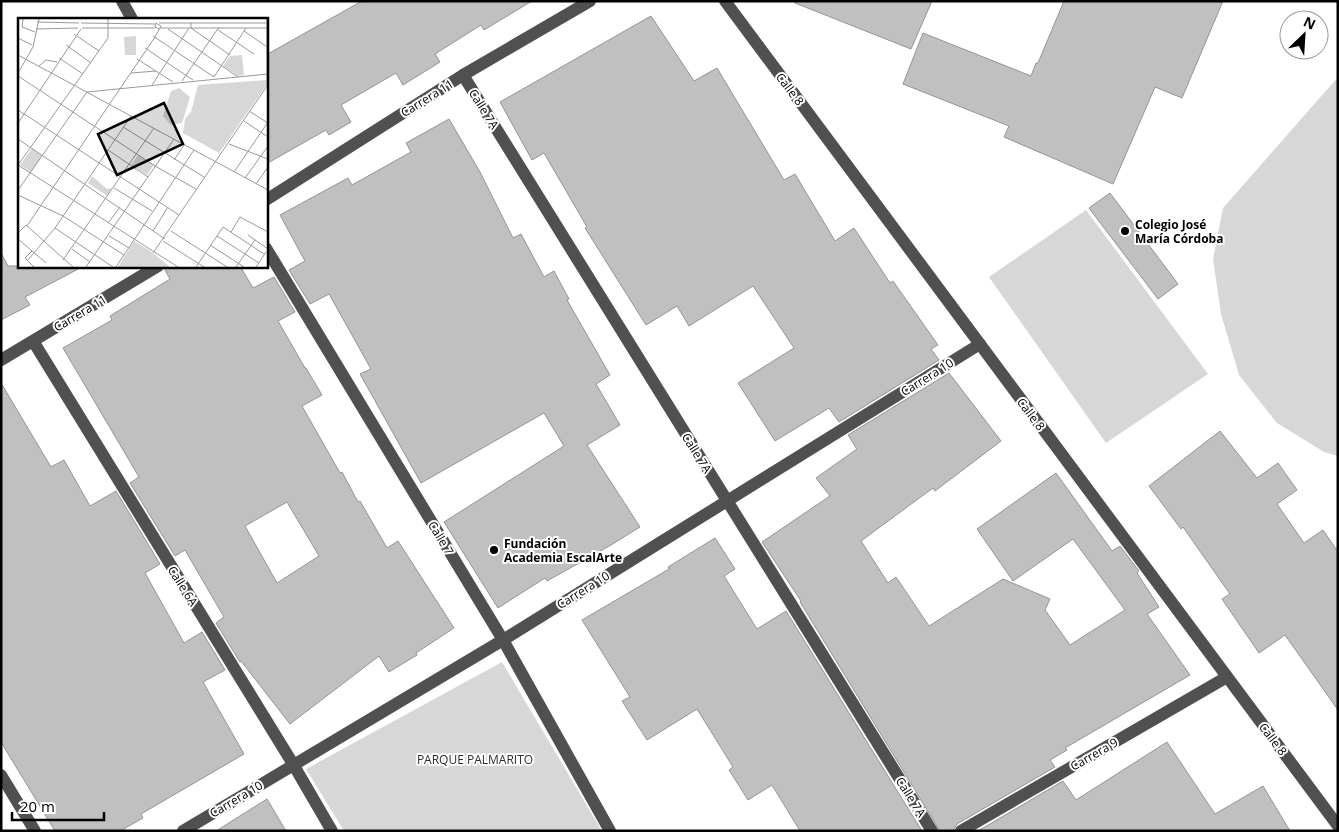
<svg xmlns="http://www.w3.org/2000/svg" width="1339" height="832" font-family="'Open Sans',sans-serif">
<rect width="100%" height="100%" fill="#fff"/>
<g fill="#d7d7d7">
<polygon points="1338,77 1338,456 1324,452 1277,423 1239,375 1221,314 1213,259 1223,208"/>
<polygon points="1086,210 1208,374 1106,443 989,277"/>
<polygon points="502,662 602,831 344,831 306,769"/>
</g>
<g fill="#c0c0c0" stroke="#949494" fill-rule="evenodd">
<polygon points="362,1 532,1 484,30 481,25 435,54 440,62 403,85 396,73 341,105 351,122 329,135 326,130 266,164 266,55"/>
<polygon points="795,1 932,1 911,49 795,3"/>
<polygon points="1064,1 1223,1 1182,98 1155,87 1113,184 1004,137 1009,126 903,84 923,33 1031,76 1036,63 1038,63"/>
<polygon points="651,16 694,81 717,68 784,180 795,174 835,241 854,228 890,283 893,281 938,345 931,349 939,360 839,422 829,408 775,441 738,383 794,348 753,286 689,326 677,306 646,325 585,228 587,227 544,153 532,160 500,102"/>
<polygon points="449,119 480,172 513,238 521,234 544,277 554,271 569,299 567,300 610,375 596,384 620,425 587,445 640,527 611,545 547,581 545,578 498,608 444,522 564,446 544,413 421,483 360,374 371,369 329,294 310,304 289,270 305,261 280,215 348,178 352,185 411,152 406,143"/>
<polygon points="1110,193 1178,284 1158,299 1089,208"/>
<polygon points="1,253 8,266 84,266 25,297 30,305 1,320"/>
<path d="M166,266h74l13,22 21,-11 21,35 -17,9 27,47h1l16,27 -20,11 38,67 2,-1 16,30 2,-1 27,47 11,-7 56,87 -38,25 1,2 -28,17 -10,-16 -89,68 -49,-63 -1,1 -24,-39 8,-6 -39,-67 -10,6 -45,-73 9,-6 -76,-129 49,-28 -2,-4 60,-37 -5,-9zM287,502l32,54 -42,27 -32,-57z"/>
<polygon points="949,373 1001,441 935,491 933,488 861,541 888,583 896,577 929,626 1003,579 1050,599 1045,610 1070,645 1125,610 1073,539 1013,581 977,529 1056,473 1112,551 1120,546 1139,571 1137,573 1159,607 1147,614 1190,675 1065,748 1067,750 1050,760 1055,767 957,824 953,831 940,831 800,602 801,601 762,542 830,496 816,478 857,449 848,435"/>
<polygon points="1,383 51,467 64,460 90,506 116,491 160,564 145,573 184,643 202,632 225,670 203,682 244,754 141,814 143,818 120,831 55,831 1,742"/>
<polygon points="1220,431 1257,478 1278,463 1297,490 1277,504 1304,543 1323,530 1338,552 1338,710 1285,635 1259,653 1222,599 1230,594 1183,527 1181,529 1149,486"/>
<polygon points="715,538 735,569 724,576 757,629 786,611 922,831 800,831 772,785 748,800 729,770 733,767 697,709 647,740 622,701 630,697 582,620 669,569 668,567"/>
<polygon points="1167,742 1215,814 1263,786 1290,831 978,831 1063,781 1076,800"/>
<polygon points="267,799 286,831 216,831"/>
</g>
<g fill="none" stroke-linecap="round" stroke-linejoin="round">
<g stroke="#505050" stroke-width="12">
<polyline points="122,1 132,19"/>
<polyline points="725,1 1338,826"/>
<polyline points="463,75 932,831"/>
<polyline points="266,200 463,75 590,1"/>
<polyline points="266,248 503,640 610,831"/>
<polyline points="33,341 293,764 332,831"/>
<polyline points="1,360 158,266"/>
<polyline points="1,775 35,831"/>
<polyline points="183,831 503,640 980,344"/>
<polyline points="961,831 1227,677"/>
</g>
</g>
<g fill="#000" stroke="#fff" stroke-width="2">
<circle cx="1125" cy="231" r="5"/>
<circle cx="494" cy="550" r="5"/>
</g>
<g text-anchor="middle" dominant-baseline="central" stroke-width="4" stroke-linejoin="round" paint-order="stroke">
<g font-size="12" fill="#000" stroke="#fff">
<text transform="translate(790 89) rotate(53)">Calle 8</text>
<text transform="translate(427 98) rotate(-32)">Carrera 11</text>
<text transform="translate(484 109) rotate(58)">Calle 7A</text>
<text transform="translate(80 313) rotate(-31)">Carrera 11</text>
<text transform="translate(927 377) rotate(-32)">Carrera 10</text>
<text transform="translate(1031 414) rotate(53)">Calle 8</text>
<text transform="translate(697 453) rotate(58)">Calle 7A</text>
<text transform="translate(441 538) rotate(59)">Calle 7</text>
<text transform="translate(183 586) rotate(58)">Calle 6A</text>
<text transform="translate(583 590) rotate(-32)">Carrera 10</text>
<text transform="translate(1273 739) rotate(53)">Calle 8</text>
<text transform="translate(1094 754) rotate(-30)">Carrera 9</text>
<text transform="translate(911 797) rotate(58)">Calle 7A</text>
<text transform="translate(236 799) rotate(-31)">Carrera 10</text>
</g>
<g font-size="12" font-weight="bold" fill="#000" stroke="#fff" text-anchor="start">
<text x="1135" y="224">Colegio José<tspan x="1135" dy="14">María Córdoba</tspan></text>
<text x="504" y="543">Fundación<tspan x="504" dy="14">Academia EscalArte</tspan></text>
</g>
<g font-size="12" fill="#2e2e2e" stroke="#fff">
<text x="475" y="759">PARQUE PALMARITO</text>
</g>
</g>
<g transform="translate(18 18)">
<rect width="250" height="250" fill="#fff"/>
<path d="M118,18v19h-11l-1,-18zM224,37l2,20 -6,1 -15,-10 7,-10zM248,62v6l-47,67 -36,-20 2,-14 6,-7 7,-27zM161,70l11,9 -8,26 -11,2 -8,-9 8,-25zM14,130l10,8 -11,16 -11,-7zM120,137l16,10 -7,10 -16,-10zM74,158l15,13 5,-1 -5,8 -19,-13zM116,223l15,9 21,17h-52z" fill="#d7d7d7"/>
<path fill="none" stroke="#999" stroke-width="1" d="M5,1l-1,8 13,5M19,4l42,1M63,5l74,1M141,5h109M173,5v5l39,27M64,10h73M142,10h108M18,11l42,-1M150,11l70,48M200,12l36,24M226,13l23,16M56,16l25,17M135,18l61,41M0,20l14,7M48,27l25,18M127,30l48,32M0,37l250,135M41,40l24,16M119,41l36,23M21,48l7,-6 11,2M0,55l15,-26 6,-28M113,55l25,-2M0,58l137,90 41,23M196,59l32,-49M164,63l37,-54M134,67l37,-57M0,92l161,105M231,93l19,12M226,103l24,16M0,105l63,-94M105,109l81,50M0,121l147,100M211,126l39,15M90,132l40,27M156,142l10,-15M0,147l160,102M0,147l90,-127v-19M216,154l34,-50M227,160l23,-32M238,166l12,-17M96,170l38,23M0,172l69,-98 181,-18M0,177l45,21 61,39M91,204l11,-15M9,208l128,-189 6,-11 -5,-3 -1,4 4,2M37,210l58,39M135,213l15,-24M153,213l56,36M213,214l9,-15 28,15M0,215l8,-8 47,42M230,217l20,14M91,218l20,12M199,218l42,27M0,221l28,24M145,223l41,26M192,227l34,22M54,231l18,13M14,233l-7,7 9,9M135,235l114,-167v-67M45,242l91,-132M9,243l28,-33 76,-112M68,249l88,-128M98,249l78,-117M178,249l27,-40 41,27M218,249l19,-27M238,249l10,-15"/>
<path fill="#000" fill-opacity="0.15" stroke="#000" stroke-width="2.5" d="M146,85l19,41 -66,31 -19,-41z"/>
<rect width="250" height="250" fill="none" stroke="#000" stroke-width="2.5"/>
</g>
<rect width="1339" height="832" fill="none" stroke="#000000" stroke-width="5"/>
<g transform="translate(1304 35) rotate(25)"><circle r="24" fill="#ffffff" stroke="#999999"/>
<path d="M0-4L9 19L0 12L-9 19Z" fill="#000000"/>
<text y="-8" font-size="14" font-weight="bold" text-anchor="middle" fill="#000000">N</text>
</g>
<path d="M12 812v8h92v-8" fill="none" stroke="#000000" stroke-width="2.5"/>
<text x="20" y="812" font-size="15" fill="#000000" stroke="#ffffff" stroke-width="4" paint-order="stroke">20 m</text>
</svg>
